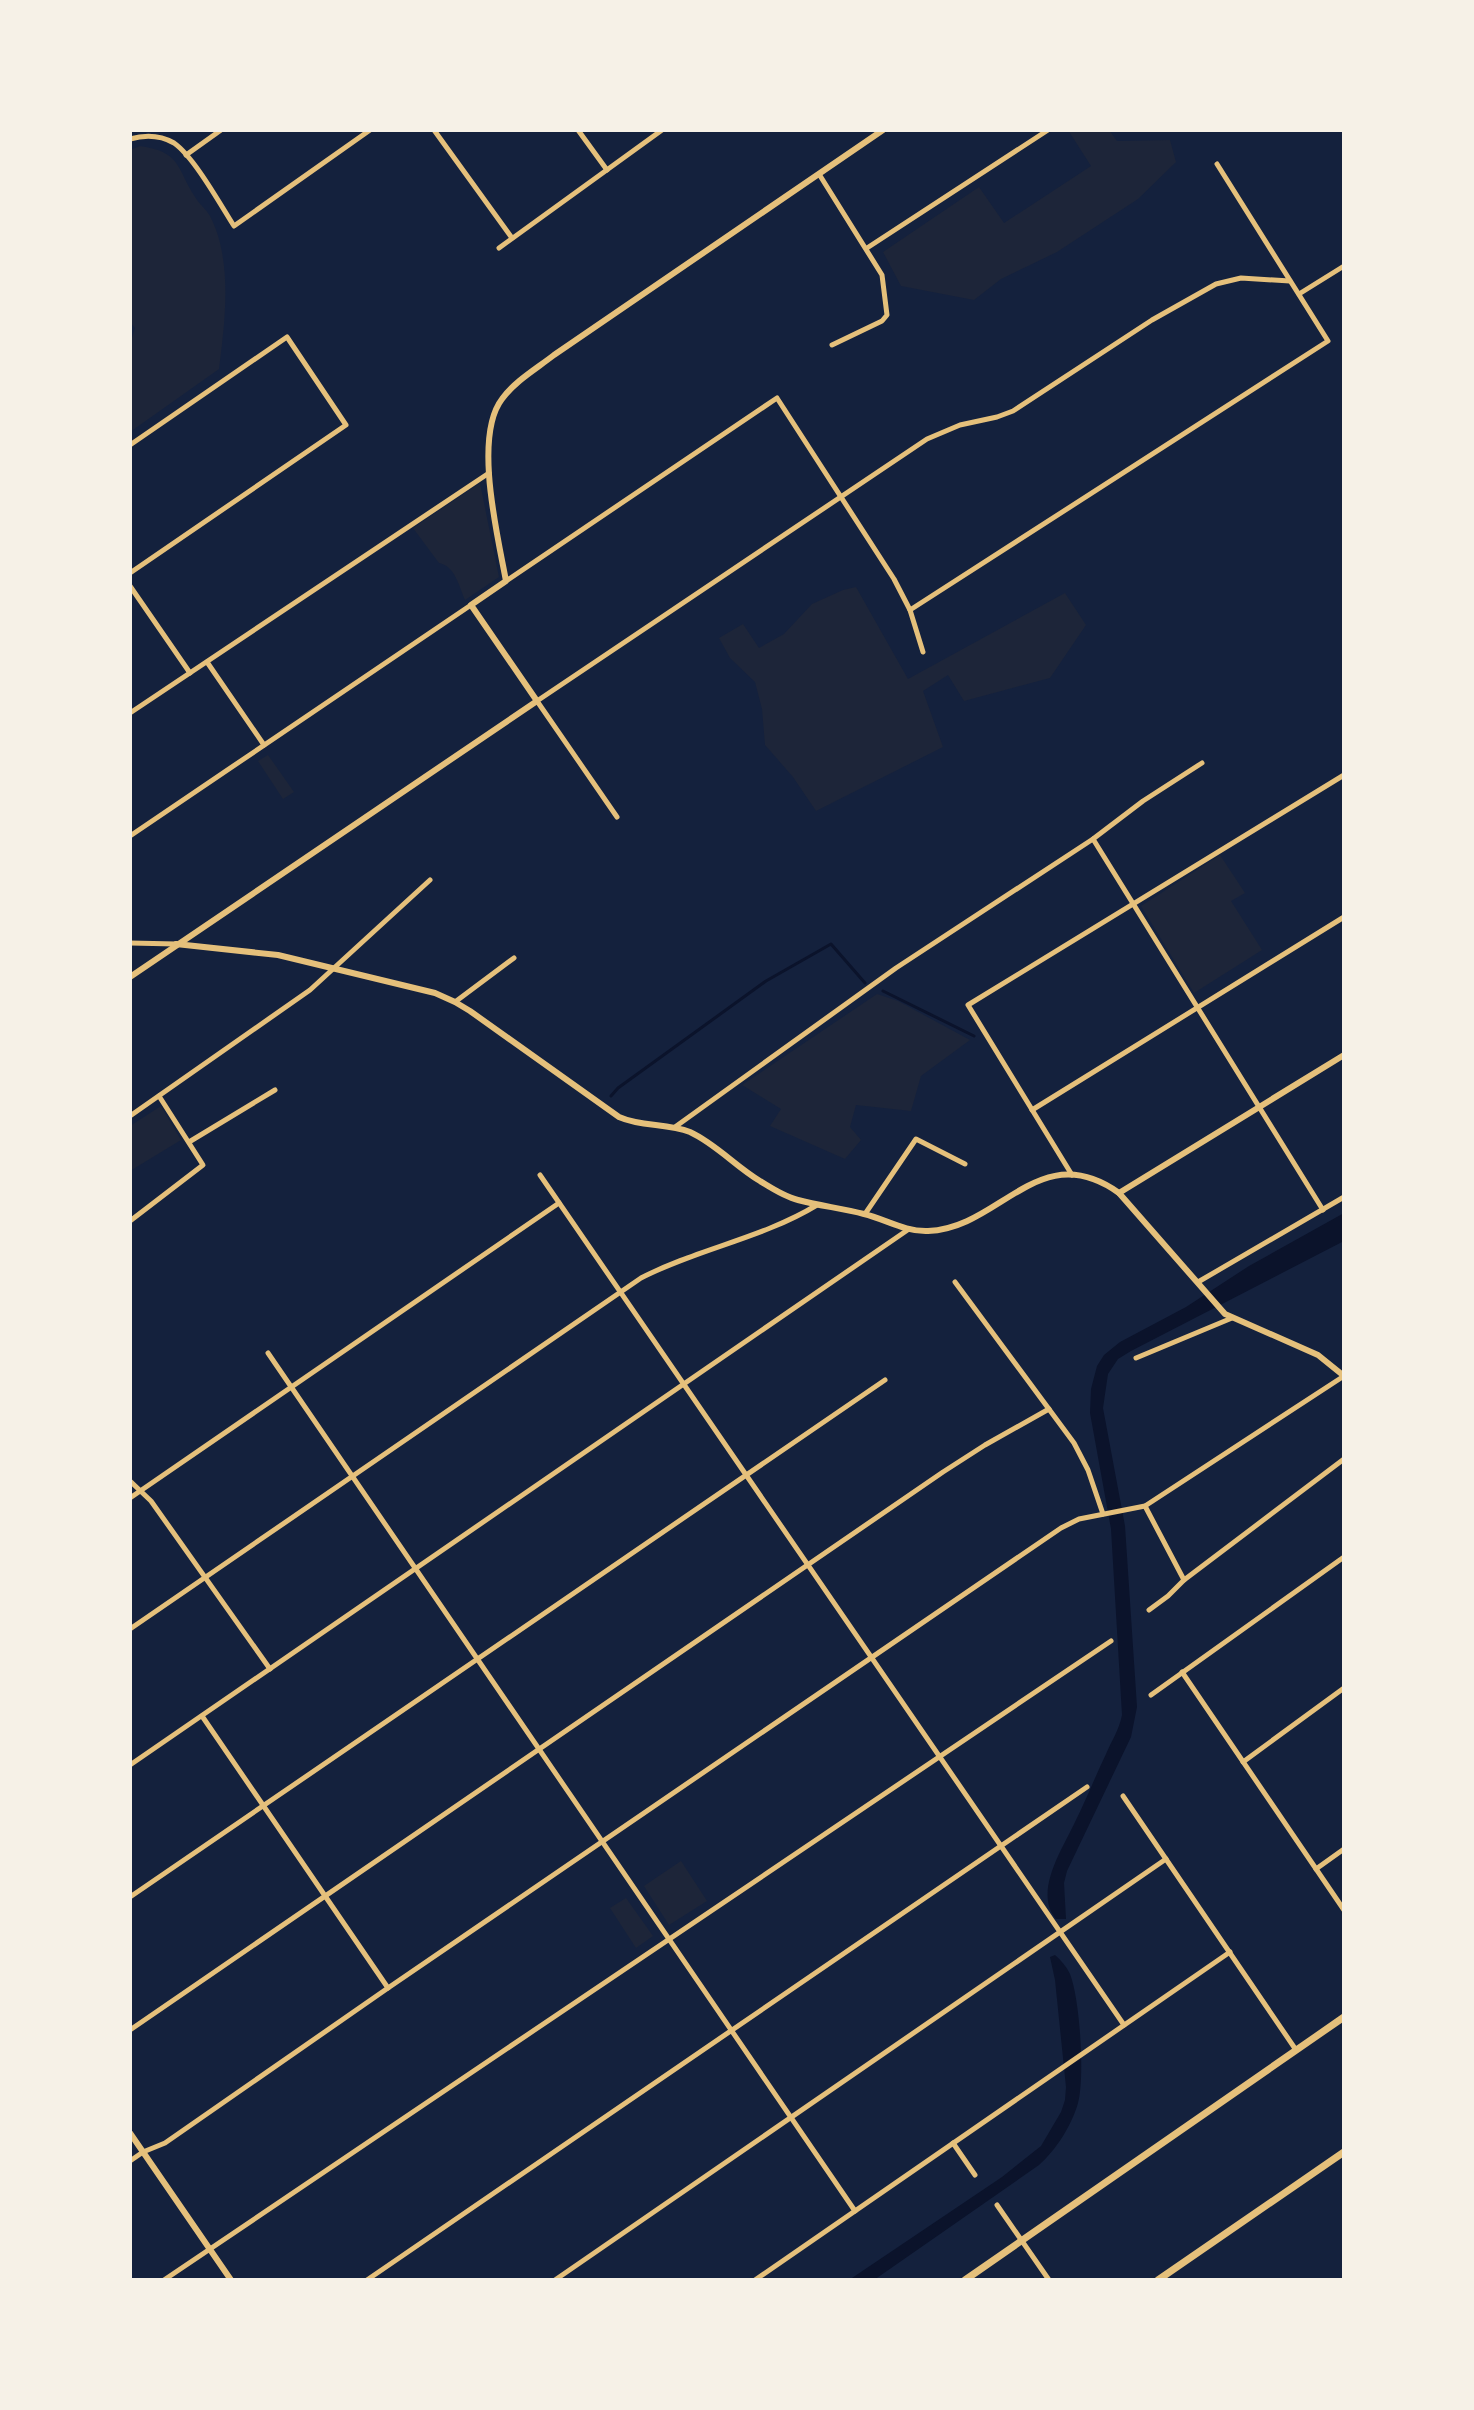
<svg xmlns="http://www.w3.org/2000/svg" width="1474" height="2410" font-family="'Exo 2',sans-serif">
<rect width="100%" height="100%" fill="#14213d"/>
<g fill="#1d2539">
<polygon points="1068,130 1109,130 1117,141 1170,140 1176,162 1138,199 1057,252 1001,279 974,300 901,286 883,252 979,187 1004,223 1091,166"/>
<path d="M140,146c41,6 36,21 55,51 4,7 11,12 15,19 23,44 15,106 9,153l-89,63v-88l5,-16 -5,-6v-172z"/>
<path d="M480,483l19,94 -34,23c-6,-14 -10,-34 -26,-37l-26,-35z"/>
<polygon points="856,587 908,679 1065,593 1086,625 1050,678 964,701 948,675 923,691 943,747 816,811 793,777 765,745 762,709 755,682 730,658 719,638 743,624 759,648 784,634 812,604 843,590"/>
<polygon points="268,755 294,792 283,799 258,761"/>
<polygon points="1220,855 1245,893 1231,901 1262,950 1194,993 1141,906"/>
<polygon points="877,994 898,1001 970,1040 921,1076 911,1111 856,1105 850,1127 861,1140 845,1159 770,1126 781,1109 742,1085"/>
<polygon points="161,1106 181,1140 130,1171 130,1126"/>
<polygon points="681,1861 707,1901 669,1925 644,1886"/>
<polygon points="626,1898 653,1936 636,1948 610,1908"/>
</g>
<g fill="#0b132b">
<path d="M1344,1213v28l-213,110 -13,8 -10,15 -5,34 22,118 12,181 -6,30 -64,134 -3,12 2,36h-10c-23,-27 7,-71 19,-97 11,-22 20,-45 31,-68 6,-14 13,-24 16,-39l-11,-186 -21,-116 1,-24 6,-23 7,-11 16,-13 66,-35 63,-41z"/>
<path d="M1055,1955c6,5 11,11 15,19 10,25 15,104 8,129 -6,22 -22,47 -39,62l-165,115h-25l153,-103 39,-31 20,-34 4,-12 1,-13 -11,-107 -5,-23z"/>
</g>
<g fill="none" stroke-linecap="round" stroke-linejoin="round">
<g stroke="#0b132b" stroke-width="3">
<polyline points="883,991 974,1036"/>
<polyline points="611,1096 618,1088 766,981 831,944 865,983"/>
</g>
<g stroke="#e5c07b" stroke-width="5">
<polyline points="434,130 512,238"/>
<polyline points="578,130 607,170"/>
<path d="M130,139c14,-4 30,-4 44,4 20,14 46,61 60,83l136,-96"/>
<polyline points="186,155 221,130"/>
<polyline points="819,174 882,275 887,315 882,321 832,345"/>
<polyline points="499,248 662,130"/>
<polyline points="867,248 1048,130"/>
<polyline points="1299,294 1344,266"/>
<polyline points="130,445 287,337 346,425 130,573"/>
<polyline points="506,581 777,398 894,579 910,610 923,652"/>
<polyline points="130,586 190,673"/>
<polyline points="910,610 1328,341 1217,164"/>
<polyline points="207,662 264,745"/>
<polyline points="130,713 489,473"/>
<polyline points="617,817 537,701 927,439 960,425 997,417 1013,411 1152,320 1216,284 1241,278 1290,281"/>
<polyline points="130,836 471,605"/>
<polyline points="1093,839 1323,1210"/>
<polyline points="130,943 176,944"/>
<polyline points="455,1002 514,958"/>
<polyline points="1032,1110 1344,917"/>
<polyline points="130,1116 310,990 430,880"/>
<polyline points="675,1127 896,968 1093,839 1143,801 1202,763"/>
<polyline points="189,1142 275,1090"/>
<polyline points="540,1175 1124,2025"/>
<polyline points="1072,1175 968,1005 1344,775"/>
<polyline points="865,1214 916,1139 965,1164"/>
<polyline points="130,1221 203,1165 159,1096"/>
<polyline points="955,1282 1074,1443 1088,1470 1103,1514"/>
<polyline points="1198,1282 1344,1197"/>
<polyline points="268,1353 855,2211"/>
<polyline points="1136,1358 1232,1318"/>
<polyline points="130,1481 151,1501 270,1669"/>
<polyline points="130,1498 559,1203"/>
<polyline points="1145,1506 1184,1580"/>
<polyline points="1149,1610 1168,1596 1184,1580 1344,1459"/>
<path d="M130,1629l511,-351c56,-29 122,-40 176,-73"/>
<polyline points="1182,1672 1344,1910"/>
<polyline points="1151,1695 1344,1557"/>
<polyline points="202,1716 388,1988"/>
<polyline points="1243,1762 1344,1688"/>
<polyline points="130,1765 909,1229"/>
<polyline points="1123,1796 1296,2050"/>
<polyline points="1316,1869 1344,1849"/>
<polyline points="130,1897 885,1380"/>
<polyline points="130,2030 943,1472 985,1445 1049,1409"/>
<polyline points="953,2143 975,2175"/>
<polyline points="130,2161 143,2152 165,2143 388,1988 1061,1528 1079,1519 1145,1506 1344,1376"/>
<polyline points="997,2205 1049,2280"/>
<polyline points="164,2280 1111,1641"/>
<polyline points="367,2280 1087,1787"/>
<polyline points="555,2280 1166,1859"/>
<polyline points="755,2280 1230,1952"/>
</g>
<g stroke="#e5c07b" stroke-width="6">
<path d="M176,944l102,11 157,38 20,9 15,9 149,106c22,10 48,6 71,15 26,12 45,34 70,49 11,7 25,16 38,19 21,6 44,8 66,14 21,5 41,18 64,17 72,-2 111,-95 191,-38l106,121 93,41 26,21"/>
<path d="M130,977l407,-276 -66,-96 35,-24c-8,-44 -33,-144 -4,-182 13,-18 34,-30 52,-44l329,-225"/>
<polyline points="1119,1193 1344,1055"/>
<polyline points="130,2133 231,2280"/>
</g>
<g stroke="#e5c07b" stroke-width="7">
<polyline points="965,2280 1344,2017"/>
<polyline points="1158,2280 1344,2152"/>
</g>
</g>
<rect width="1474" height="2410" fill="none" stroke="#f6f1e7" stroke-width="264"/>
</svg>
